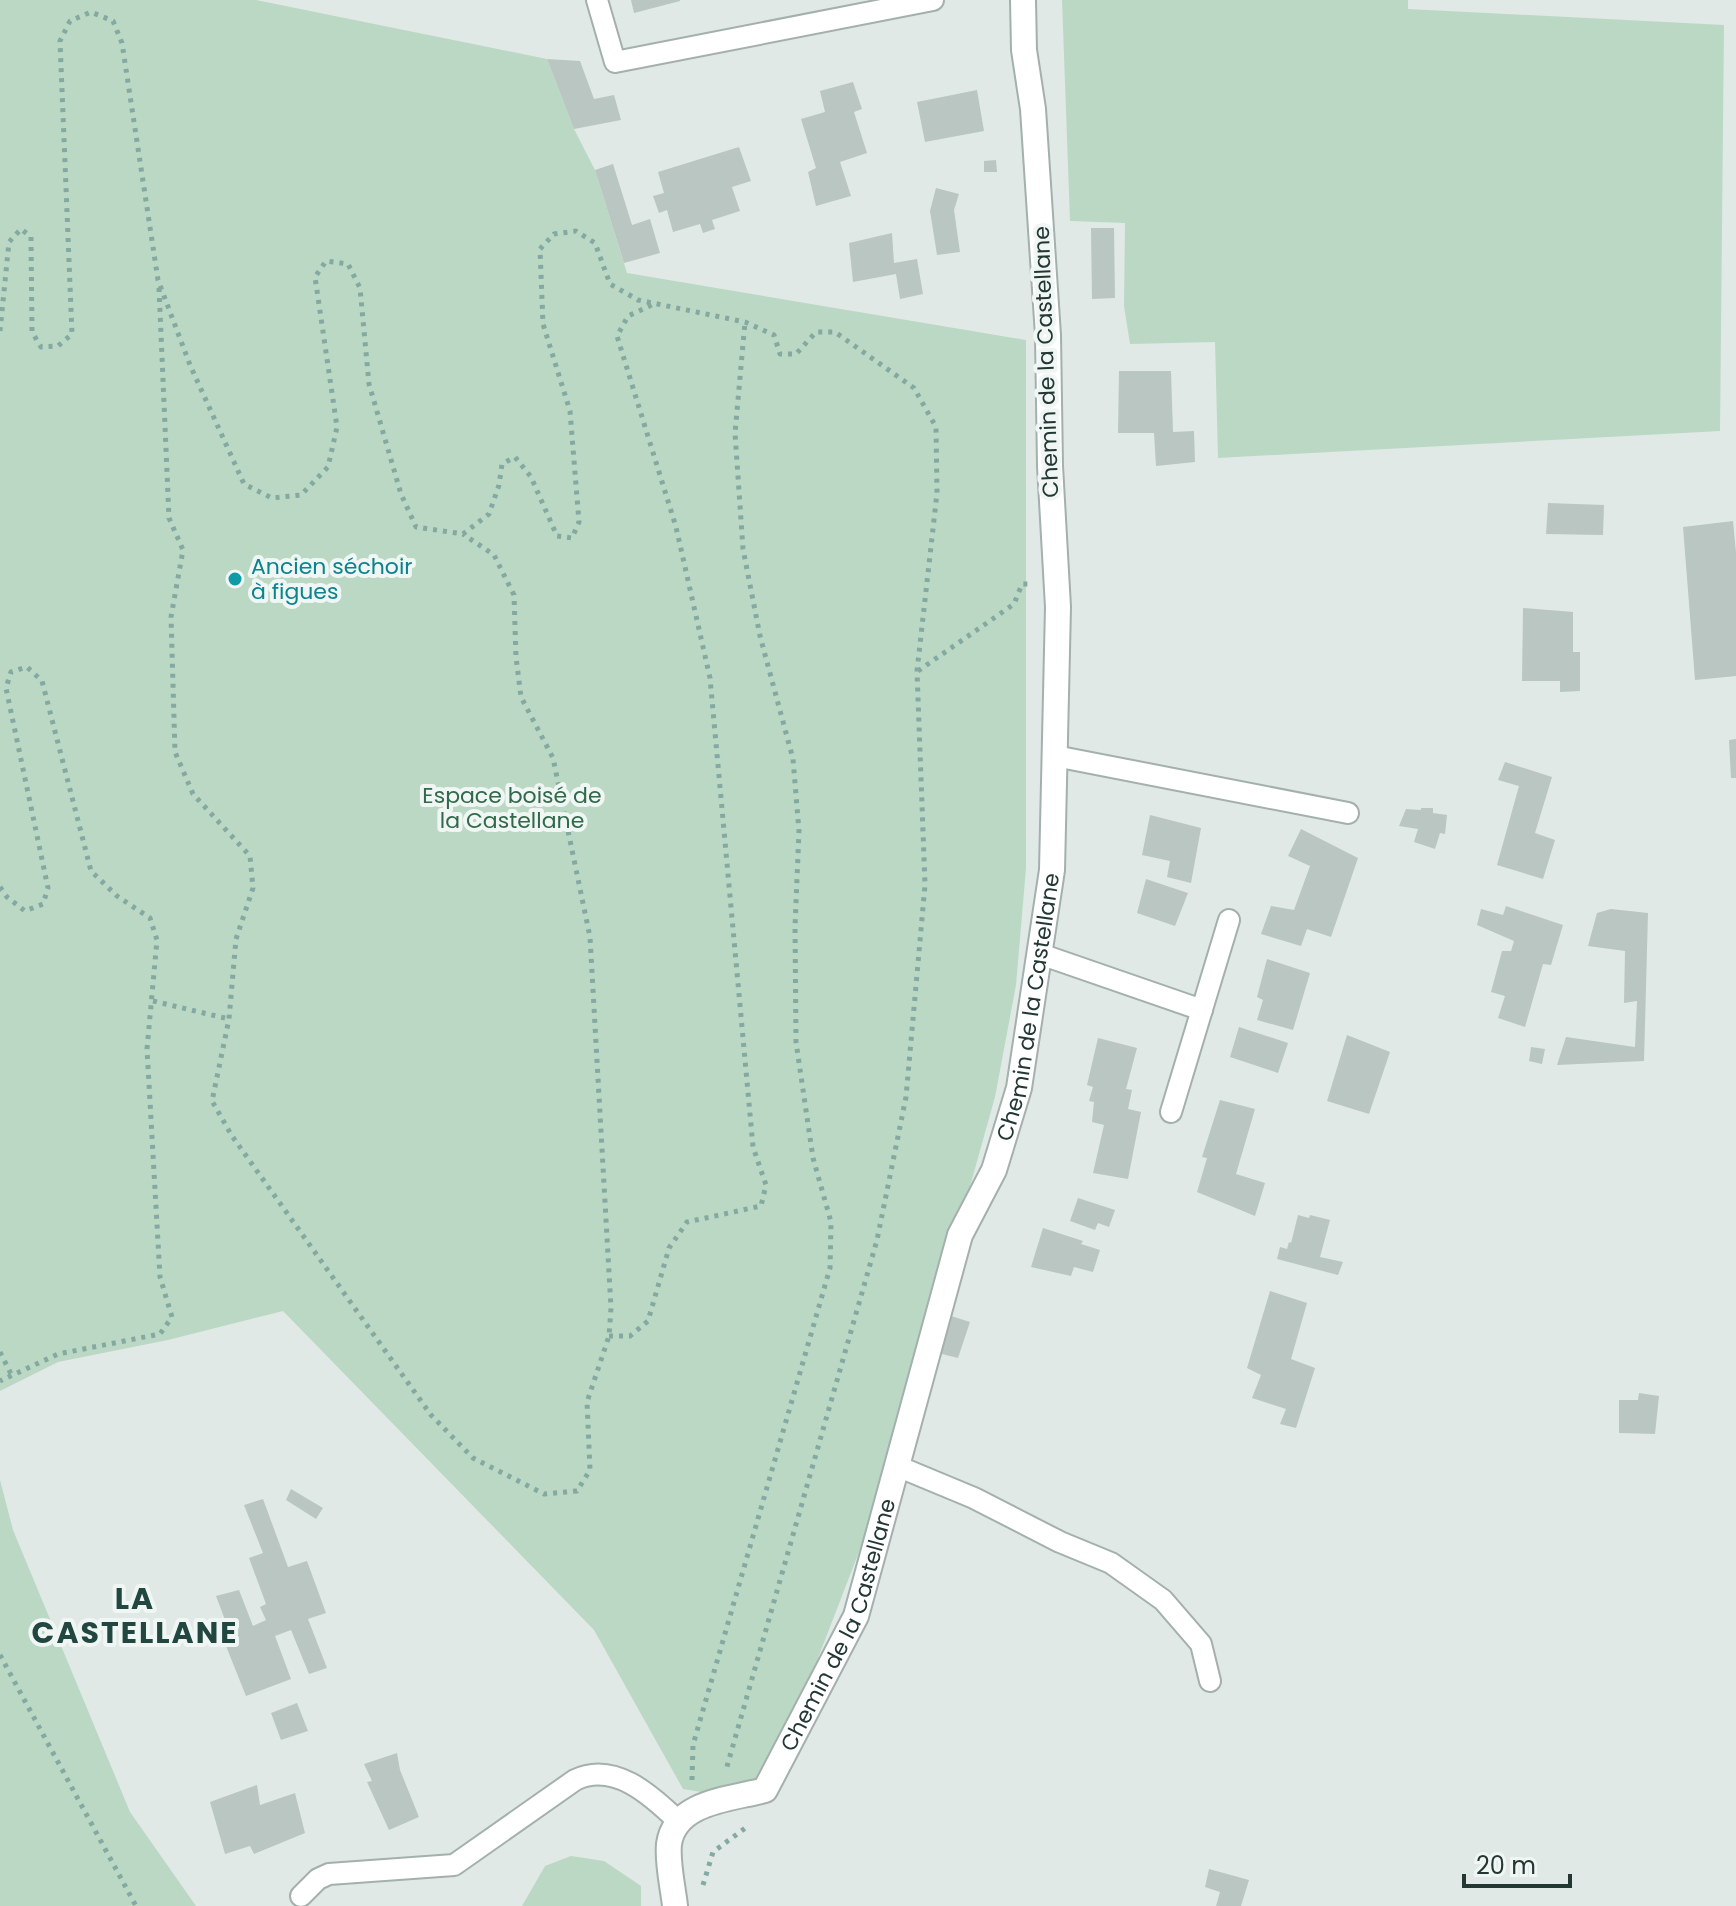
<svg xmlns="http://www.w3.org/2000/svg" width="1736" height="1906" font-family="Poppins,sans-serif">
<rect width="100%" height="100%" fill="#e0e9e6"/>
<g fill="#bbd8c5">
<polygon points="0,0 256,0 547,59 574,129 595,170 627,273 1026,340 1026,868 1016,985 995,1097 891,1469 779,1759 766,1784 719,1795 683,1789 594,1630 283,1311 168,1340 58,1362 0,1391"/>
<polygon points="1062,0 1408,0 1408,9 1724,25 1720,431 1218,458 1215,342 1130,344 1124,306 1125,223 1070,221"/>
<polygon points="0,1480 13,1530 130,1812 196,1906 0,1906"/>
<polygon points="571,1856 604,1861 641,1886 641,1906 522,1906 545,1866"/>
</g>
<g fill="#b9c6c2">
<polygon points="631,0 680,0 680,1 634,13"/>
<polygon points="547,59 580,61 594,99 614,95 621,120 574,129"/>
<polygon points="853,82 862,109 854,112 867,153 840,162 851,196 816,206 808,172 816,168 801,119 825,112 820,91"/>
<polygon points="977,90 984,131 925,142 917,102"/>
<polygon points="739,147 751,181 732,187 740,211 712,220 715,229 703,233 700,224 673,232 667,210 659,213 653,196 664,193 658,172"/>
<polygon points="996,160 997,172 984,172 984,161"/>
<polygon points="613,164 632,225 650,219 660,253 624,263 595,170"/>
<polygon points="936,188 959,194 954,210 960,252 937,255 930,211"/>
<polygon points="1091,228 1114,228 1115,298 1092,299"/>
<polygon points="892,233 894,263 917,259 923,294 900,299 896,274 853,282 849,243"/>
<polygon points="1119,371 1171,371 1173,432 1194,431 1195,462 1156,466 1154,433 1118,433"/>
<polygon points="1548,503 1604,505 1603,535 1546,534"/>
<polygon points="1733,521 1736,553 1736,676 1695,680 1683,527"/>
<polygon points="1523,608 1573,612 1573,652 1580,652 1580,691 1560,692 1560,681 1522,681"/>
<polygon points="1736,739 1736,778 1731,778 1729,740"/>
<polygon points="1505,762 1552,777 1535,833 1555,840 1543,879 1497,865 1519,786 1498,780"/>
<polygon points="1421,808 1433,808 1433,813 1447,815 1445,834 1440,833 1435,849 1414,842 1418,829 1399,826 1406,809 1421,810"/>
<polygon points="1150,815 1201,828 1191,883 1167,877 1170,861 1142,855"/>
<polygon points="1301,829 1358,858 1331,937 1307,929 1301,946 1261,934 1271,906 1294,910 1310,866 1288,856"/>
<polygon points="1146,879 1188,893 1175,926 1137,913"/>
<polygon points="1506,906 1563,925 1551,965 1543,964 1525,1027 1498,1018 1505,996 1491,992 1502,951 1511,951 1514,941 1477,925 1481,909 1503,915"/>
<polygon points="1611,909 1648,913 1644,1061 1557,1065 1566,1037 1635,1047 1637,1001 1624,1003 1625,951 1588,946 1597,913"/>
<polygon points="1267,959 1310,973 1293,1030 1257,1020 1263,1000 1257,997"/>
<polygon points="1239,1027 1288,1043 1278,1073 1230,1057"/>
<polygon points="1347,1035 1390,1052 1369,1114 1327,1101"/>
<polygon points="1098,1038 1137,1048 1126,1089 1132,1090 1128,1109 1141,1112 1128,1179 1093,1173 1104,1125 1092,1122 1094,1102 1089,1101 1093,1087 1087,1085"/>
<polygon points="1531,1047 1545,1049 1542,1064 1529,1061"/>
<polygon points="1220,1100 1255,1109 1236,1174 1265,1183 1255,1216 1197,1192 1207,1158 1202,1157"/>
<polygon points="1078,1198 1115,1210 1109,1227 1098,1223 1095,1230 1070,1221"/>
<polygon points="1298,1215 1309,1218 1310,1215 1330,1220 1320,1257 1343,1262 1338,1275 1277,1259 1280,1247 1287,1249 1289,1242 1291,1243"/>
<polygon points="1043,1228 1083,1241 1081,1244 1100,1250 1093,1272 1074,1267 1071,1276 1031,1267"/>
<polygon points="1270,1291 1307,1303 1291,1359 1315,1368 1296,1428 1280,1424 1286,1409 1252,1398 1261,1375 1247,1368"/>
<polygon points="945,1314 970,1322 958,1358 934,1352"/>
<polygon points="1639,1393 1659,1396 1655,1434 1619,1433 1619,1400 1638,1400"/>
<polygon points="291,1489 323,1508 316,1519 286,1500"/>
<polygon points="263,1499 288,1567 307,1561 326,1613 308,1619 327,1668 309,1674 291,1630 275,1636 291,1679 246,1696 222,1636 230,1633 216,1596 239,1590 253,1626 266,1620 260,1607 266,1604 249,1558 263,1553 244,1505"/>
<polygon points="297,1703 308,1731 281,1740 271,1713"/>
<polygon points="397,1753 400,1770 419,1817 389,1830 367,1782 372,1781 364,1764"/>
<polygon points="257,1785 260,1805 295,1793 305,1833 254,1854 250,1846 225,1854 210,1802"/>
<polygon points="1209,1869 1249,1880 1241,1906 1216,1906 1220,1892 1205,1887"/>
</g>
<g fill="none" stroke-linecap="round" stroke-linejoin="round">
<g stroke="#a4b0ad" stroke-width="24">
<g id="lane">
<polyline points="597,0 615,62 933,0"/>
<polyline points="1055,756 1348,813"/>
<polyline points="1040,954 1202,1010"/>
<polyline points="1171,1112 1229,920"/>
<polyline points="897,1466 974,1498 1060,1542 1111,1563 1163,1600 1201,1644 1210,1681"/>
<path d="M301,1896l17,-17 11,-5 125,-9 121,-85c39,-19 76,15 103,41"/>
</g>
</g>
<g stroke="#a4b0ad" stroke-width="28">
<g id="street">
<path id="s1" d="M675,1906c-2,-19 -8,-43 -6,-62 6,-43 63,-45 96,-54l91,-174 104,-381 34,-65 25,-82 33,-218 6,-263 -8,-141 -2,-131 -15,-226 -9,-59 -1,-50"/>
</g>
</g>
<g stroke="#84a9a0" stroke-width="5" stroke-dasharray="4 6" stroke-linecap="butt">
<polyline points="159,288 169,518 183,550 171,617 175,752 193,794 250,856 253,888 236,939 229,1019 212,1101 232,1136 431,1415 473,1458 544,1494 577,1491 590,1470 587,1402 609,1336 611,1308 590,937 553,758 521,697 516,657 514,595 494,555 463,534"/>
<polyline points="0,331 9,242 21,229 31,237 32,332 41,347 58,346 72,334 60,41 70,21 91,12 113,21 122,43 158,280 190,365 244,484 272,498 301,495 328,467 337,427 315,277 326,261 348,264 360,288 369,384 401,494 416,527 463,534 489,514 499,485 502,464 515,457 531,477 557,536 572,538 579,522 570,411 543,324 540,249 554,234 576,231 595,243 610,284 638,300 745,322 774,335 780,354 796,354 816,332 835,332 914,388 936,427 937,493 917,671 925,885 906,1097 877,1240 726,1770"/>
<polyline points="918,671 1014,604 1022,584 1029,584"/>
<polyline points="0,887 7,897 25,911 43,904 48,888 6,688 11,672 27,667 42,681 91,871 117,896 150,918 157,940 147,1049 160,1277 172,1317 160,1334 58,1354 0,1381"/>
<polyline points="153,1001 229,1019"/>
<polyline points="609,1336 630,1336 648,1321 669,1248 687,1222 761,1206 766,1185 753,1147 710,678 676,527 617,336 628,316 654,304"/>
<polyline points="0,1352 12,1376"/>
<polyline points="0,1655 136,1906"/>
<polyline points="692,1780 693,1745 830,1268 831,1222 813,1158 796,1042 795,926 799,831 793,759 760,636 743,549 735,433 745,322"/>
<polyline points="703,1885 713,1852 748,1826"/>
</g>
<use href="#lane" stroke="#fff" stroke-width="20"/>
<use href="#street" stroke="#fff" stroke-width="24"/>
</g>
<circle fill="#0f9aa8" stroke="#f0f6f3" stroke-width="3" cx="235" cy="579" r="8"/>
<g text-anchor="middle" dominant-baseline="central" stroke-width="8" stroke-linejoin="round" paint-order="stroke">
<g font-size="22" fill="#233733" stroke="#f0f6f3">
<text transform="translate(1046 362) rotate(-92)">Chemin de la Castellane</text>
<text stroke="none"><textPath href="#s1" startOffset="1012">Chemin de la Castellane</textPath></text>
<text stroke="none"><textPath href="#s1" startOffset="362">Chemin de la Castellane</textPath></text>
</g>
<g font-size="22" fill="#0d838f" stroke="#f0f6f3" text-anchor="start">
<text x="251" y="566">Ancien séchoir<tspan x="251" dy="25">à figues</tspan></text>
</g>
<g font-size="22" fill="#316a4b" stroke="#f0f6f3">
<text x="512" y="795">Espace boisé de<tspan x="512" dy="25">la Castellane</tspan></text>
</g>
<g font-size="30" font-weight="bold" letter-spacing="2" fill="#214740" stroke="#f0f6f3">
<text x="135" y="1598">LA<tspan x="135" dy="34">CASTELLANE</tspan></text>
</g>
</g>
<path d="M1464 1874v12h106v-12" fill="none" stroke="#233733" stroke-width="4"/>
<text x="1476" y="1874" font-size="24" fill="#233733" stroke="#f0f6f3" stroke-width="6" paint-order="stroke">20 m</text>
</svg>
